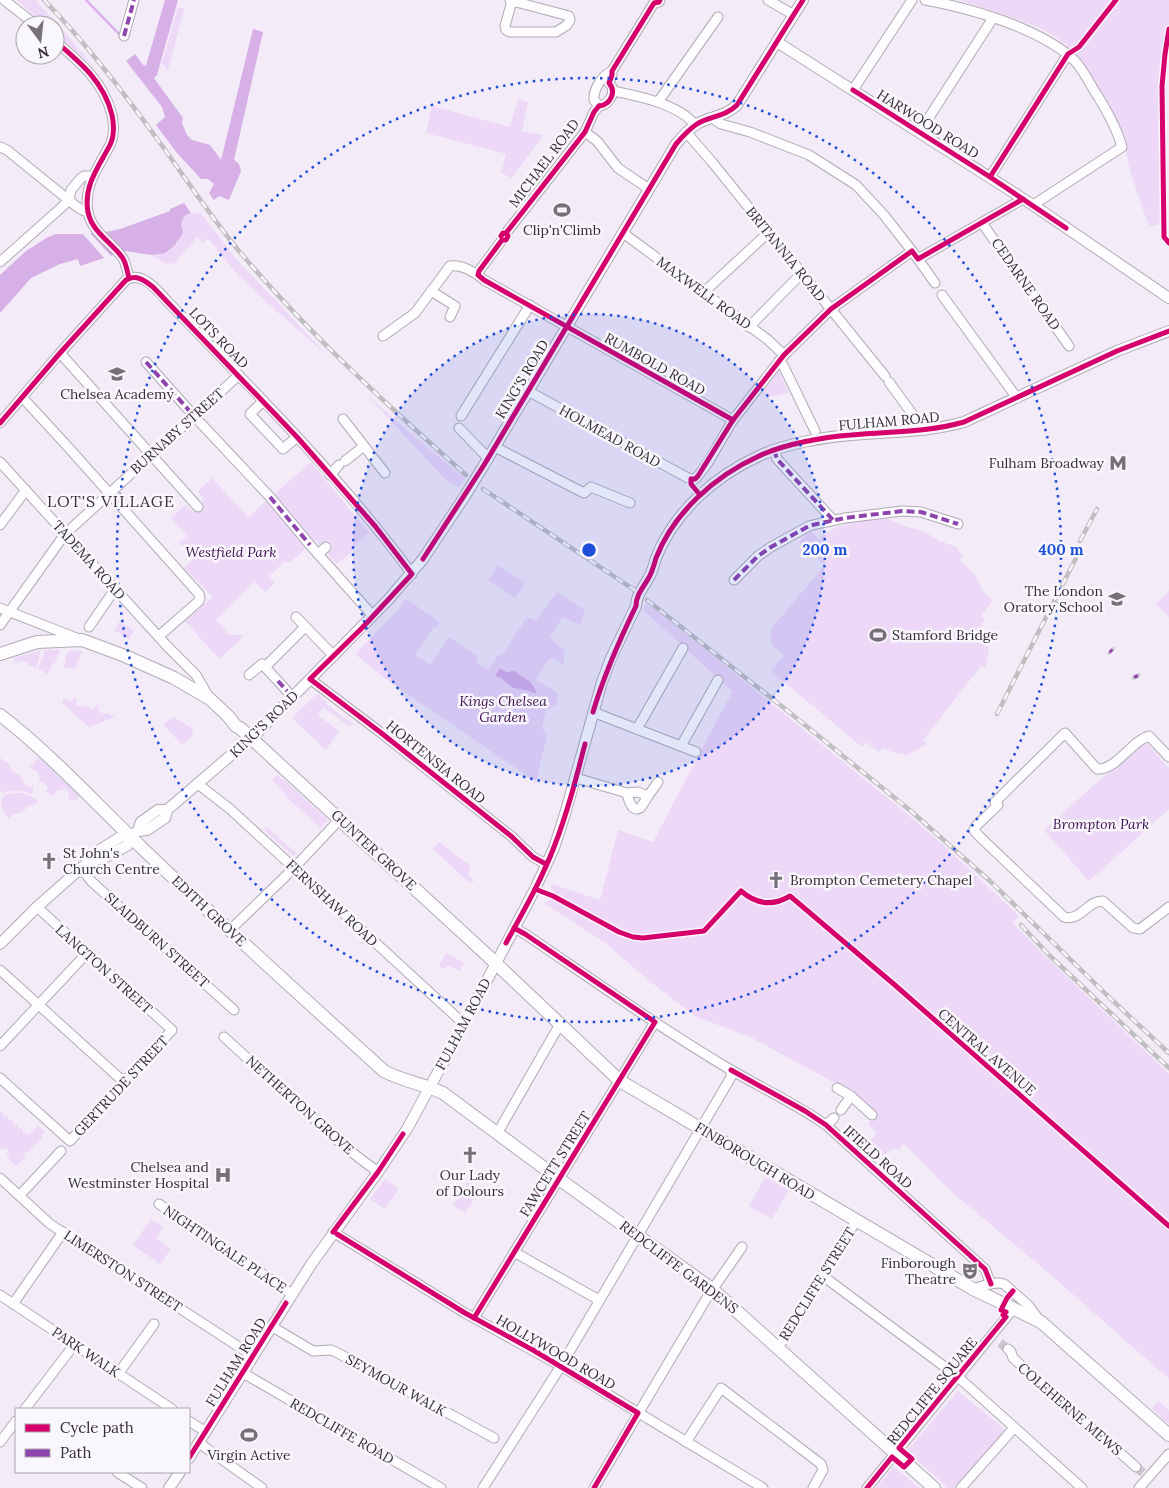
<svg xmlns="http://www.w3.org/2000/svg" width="1169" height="1488" font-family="Lora,serif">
<rect width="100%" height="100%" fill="#f3ebf7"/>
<g fill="#edd8f8">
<polygon points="17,0 35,0 60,27 93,66 55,33 55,25 46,25"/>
<polygon points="959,0 1169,0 1169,46 1164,76 1164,94 1166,222 1150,227 1146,218 1130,171 1123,136 1118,124 1079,60 1065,44 1056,37 1038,27 1011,17"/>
<polygon points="178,7 184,9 168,70 162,63"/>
<polygon points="518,99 528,102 522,131 543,135 512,178 501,173 506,154 426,133 432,106 510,127"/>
<path d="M200,212l37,48 90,95 -44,-38 -47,-44 -28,-35 -5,5 -6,-6 -7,9 -10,9 -3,7c-11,5 -16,-1 -25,-7l7,-1 21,-16 3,-6 -2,-8 3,-8 7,-3 6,1z"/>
<polygon points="779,371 789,393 766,398 764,389"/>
<polygon points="366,394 417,439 465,478 458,488 445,479"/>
<polygon points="311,462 369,533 353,546 355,549 337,564 327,553 334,547 328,540 320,546 316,540 289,563 285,561 269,576 275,583 265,592 255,582 216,619 229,635 242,635 243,637 219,659 185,621 213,597 184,568 193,559 186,548 179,543 187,536 171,518 186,505 193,512 204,501 198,491 212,478 248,517"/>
<path d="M887,517l7,6 2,-2c9,7 13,6 23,9 8,3 15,7 22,12l2,-1 5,4 1,-1 9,4 2,5 3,3 -3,4 14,13 10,20 9,7 -12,16 4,4 -4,5c9,17 10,25 4,43l-4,-2 -58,74 4,3c-6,6 -15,9 -21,13l-4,-3 -4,1 -16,-6 -3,4 -13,-10 -4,5 -91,-76 13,-16 -12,-10 -2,-15 55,-65 -26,-22 10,-13 10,9c7,-8 18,-13 28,-14v-4z"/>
<polygon points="498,565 525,583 515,598 488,580"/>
<polygon points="1169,591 1169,617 1156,604"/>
<polygon points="557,592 585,610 580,625 563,617 550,636 552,640 565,651 563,665 553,658 549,659 537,677 538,681 558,693 556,705 546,711 542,728 547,735 536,782 387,680 355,654 400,608 406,599 440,622 436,628 434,627 415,655 430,665 449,637 479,657 476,662 488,670 499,654 502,655 527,617 536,621"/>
<polygon points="646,603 706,650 907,814 941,843 1019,916 1013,923 1041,952 1169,1074 1169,1379 1052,1276 946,1187 904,1144 898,1150 896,1148 892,1149 878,1160 864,1147 877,1133 868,1124 877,1114 852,1092 752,1038 695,1016 652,983 604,942 544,903 551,899 554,893 551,886 552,884 600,900 618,830 653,842 725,705 733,692 643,610"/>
<polygon points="120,621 134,631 129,639 114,630"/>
<polygon points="41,650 36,669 35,667 27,665 27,662 19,661 15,664 14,658"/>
<polygon points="45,650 60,650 55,663 51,666 48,674 40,670 38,670"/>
<polygon points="70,650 82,651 75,669 64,668 66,656"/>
<polygon points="318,693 327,702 326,704 353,724 351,726 346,724 323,707 318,715 339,731 326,750 292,718"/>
<polygon points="63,698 70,702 74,698 77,699 76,705 84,707 85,705 93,709 97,705 99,706 98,710 99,712 106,714 107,713 115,717 89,727 62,703"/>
<polygon points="174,717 190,727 193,731 192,736 184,744 180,743 163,724"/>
<polygon points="1144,740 1169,768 1169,809 1089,881 1044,830"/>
<polygon points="40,757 59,773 57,776 65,780 79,793 78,799 70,800 68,798 69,793 65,789 56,791 54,794 51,796 49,793 47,793 46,791 48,787 44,783 40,782 38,772 29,768"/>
<path d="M0,758h1l1,2 8,4 -1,2 5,6 7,4 2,6h2l1,3 4,2 3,-1v6l-1,3c-10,-6 -17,-5 -29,-2v-2h-3z"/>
<polygon points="277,775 281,779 282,778 328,820 320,828 285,795 285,794 272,780"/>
<polygon points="15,793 23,793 37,799 39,804 37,803 32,806 30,805 29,807 26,806 26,809 23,811 23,813 22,813 20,812 17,814 15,813 8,819 2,807 1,800 6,794"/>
<polygon points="267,827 296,853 294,856 292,855 264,830"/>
<polygon points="439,842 471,866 468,875 474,880 471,884 433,849"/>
<polygon points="446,953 464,963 460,971 447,965 444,969 439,966"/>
<polygon points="2,1111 4,1114 3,1116 5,1117 7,1115 9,1117 8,1119 10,1121 11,1119 14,1122 12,1124 14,1125 16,1124 19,1127 17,1128 19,1130 21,1128 23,1131 22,1132 24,1134 26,1133 29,1135 38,1125 45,1132 42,1135 43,1137 27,1153 25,1152 23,1153 26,1156 16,1166 8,1158 9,1156 6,1154 9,1151 5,1147 2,1150 0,1148 0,1113"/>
<polygon points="766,1176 789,1190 772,1219 749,1206"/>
<polygon points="385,1179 399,1189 385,1209 370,1199"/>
<polygon points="469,1181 481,1189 465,1213 453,1205"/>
<polygon points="151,1219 163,1227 156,1238 171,1249 160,1264 133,1245"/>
<polygon points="958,1391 1005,1430 957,1488 948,1488 907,1451"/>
<polygon points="1158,1401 1169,1411 1169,1424 1152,1409"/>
<polygon points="894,1467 919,1488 876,1488"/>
</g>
<g fill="#d6b0e7">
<polygon points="165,0 178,0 157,75 154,78 183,118 182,123 187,135 192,140 210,145 221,160 253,29 263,32 234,160 239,164 241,171 229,200 219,196 214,200 209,193 214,184 208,179 201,179 177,153 156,125 165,117 162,107 126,61 135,54 144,66 146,65"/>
<polygon points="184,203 191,213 184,216 181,224 183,232 180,238 177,241 175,245 165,253 152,255 125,251 80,266 78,259 60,264 31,278 0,313 0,275 26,251 48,237 56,234 81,234 106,232 120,229 170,211 170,209"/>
<path d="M500,668l7,5c7,-4 8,-1 14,3 11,7 11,6 16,18l-11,-4 -13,-2 -12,-10 -6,-2z"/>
</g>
<polygon fill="#f3ebf7" points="88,231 113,258 107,261 81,232"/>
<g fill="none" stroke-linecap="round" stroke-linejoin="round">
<polyline stroke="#d6b0e7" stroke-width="2.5" points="86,0 120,35"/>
<g stroke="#cdc5d0" stroke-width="9" stroke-dasharray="9 4.5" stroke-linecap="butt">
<polyline points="1110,650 1112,652"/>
<polyline points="1135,675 1137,678"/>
<polyline points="1000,1343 1008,1349"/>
<polyline points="1136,1467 1143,1473"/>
</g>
<g stroke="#b1abb4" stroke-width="11">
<g id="minor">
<polyline points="4,0 36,25"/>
<polyline points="510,0 512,1 569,16 570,20 567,25 556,32 510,32 506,30 505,26 512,1"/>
<polyline points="768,0 794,15"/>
<path d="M925,0c45,8 115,28 149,60 9,9 16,24 23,35 10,16 20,34 25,52l-89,58"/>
<polyline points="124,36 134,0"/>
<path d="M55,41c25,21 49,41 57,74 2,10 3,20 -2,30 -11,21 -27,41 -22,67 4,20 22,29 34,45 4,5 5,14 7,21"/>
<polyline points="609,83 612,75 612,71 654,3 659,2 660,0"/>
<polyline points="853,90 912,0"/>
<path d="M613,91c25,5 66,13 82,34"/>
<polyline points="658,102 718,17"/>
<path d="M599,106l-5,-6c-1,-10 8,-25 18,-29"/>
<path d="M599,106c8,-1 16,-10 13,-19"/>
<polyline points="712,118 721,124 750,132 809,155 856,185 884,215 912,251"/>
<polyline points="585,132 597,141 618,168 649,189"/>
<polyline points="686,132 712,162 885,376"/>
<polyline points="919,133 993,18"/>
<polyline points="0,147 7,150 76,206 82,210 88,212"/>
<polyline points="990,177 1068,54"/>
<polyline points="982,223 1069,346"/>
<polyline points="506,233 585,132 594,112 599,106"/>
<polyline points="623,233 767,339 784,355"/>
<polyline points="918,259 935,283"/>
<polyline points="0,262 63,206 69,200 71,190 81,178 84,176 93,176"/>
<polyline points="478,275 479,271 502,240"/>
<polyline points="431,291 455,306 450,317"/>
<polyline points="703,293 769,232"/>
<polyline points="942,295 1017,398"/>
<polyline points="749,327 802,273"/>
<path d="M383,336l32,-23 35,-47c11,-2 25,6 34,14l249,140"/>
<polyline points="60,353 198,507"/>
<polyline points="779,361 783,365 815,431"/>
<polyline points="146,362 194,416 270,497 310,545 373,616"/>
<polyline points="889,382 924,430"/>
<polyline points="528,391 688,478 695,479 698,476 707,464 733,420 784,355 831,309 912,251 918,259 1023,199"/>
<polyline points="22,397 68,447 199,594 200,598 199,601 159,636"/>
<polyline points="263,401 250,414 283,449 297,437"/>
<polyline points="461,416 530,305"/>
<polyline points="343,419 364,446 345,461"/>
<path d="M0,423l60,-70 66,-73c16,-10 32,11 42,22 84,87 172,174 244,272"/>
<polyline points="459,428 488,458"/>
<polyline points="364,446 385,473"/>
<polyline points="495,447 584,493 591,487 630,503"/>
<polyline points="774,450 777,459 833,520"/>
<polyline points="0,462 167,646 196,675 210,699"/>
<polyline points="330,475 339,465"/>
<polyline points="0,525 26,490"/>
<polyline points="318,554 326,547"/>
<polyline points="734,580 758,556 771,547 809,526 821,523 845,518 902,511 921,512 958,524"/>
<polyline points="0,608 79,639"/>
<polyline points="296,617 334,656"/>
<polyline points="0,625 65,534 239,375"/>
<polyline points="89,627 115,589"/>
<polyline points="249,675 262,664 265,667"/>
<polyline points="310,679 380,732 511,836 533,857 546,864"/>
<polyline points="287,691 265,667 305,627"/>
<polyline points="593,712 696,752"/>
<polyline points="637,729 683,648"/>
<polyline points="681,746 718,680"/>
<path d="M1169,757l-20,-21c-18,5 -32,34 -52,33l-32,-36 -70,69 3,3 -22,21 -2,4 5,6 85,81c16,5 24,-17 39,-16l30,27 7,1 29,-22"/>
<polyline points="576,778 627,793 638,792 648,796 658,782"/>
<polyline points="198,784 230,809 464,1024"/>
<path d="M627,793c1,6 5,20 13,15 3,-3 6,-9 8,-12"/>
<polyline points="81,868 92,882 234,1010"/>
<path d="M514,928l11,6c68,46 135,94 206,136 31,18 65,34 95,55l159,144 6,15"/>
<polyline points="230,930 294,868 340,819"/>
<polyline points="0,970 125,1083"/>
<polyline points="224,1037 346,1148 378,1172"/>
<polyline points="0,1046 87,953"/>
<polyline points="0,1078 70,1141 172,1030 37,907"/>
<polyline points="837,1088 851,1096"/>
<polyline points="841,1110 851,1096 872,1115"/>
<polyline points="826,1125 834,1118"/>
<polyline points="498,1132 560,1024"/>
<polyline points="0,1178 50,1224 253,1356"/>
<polyline points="20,1195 61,1151"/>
<polyline points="159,1204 292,1294"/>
<polyline points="333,1232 465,1313 561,1366 763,1488"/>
<polyline points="514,1252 599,1300"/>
<polyline points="823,1276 957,1376 1082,1488"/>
<path d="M973,1289c10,-3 21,-8 31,-5l25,22 10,14"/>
<polyline points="0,1295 172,1409"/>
<polyline points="13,1304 63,1232"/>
<polyline points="474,1318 655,1022"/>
<polyline points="271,1326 313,1351 331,1350 336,1352 494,1438"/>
<polyline points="778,1348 856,1221"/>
<polyline points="1008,1349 1011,1352 1013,1358 1136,1467"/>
<polyline points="243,1373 441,1488"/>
<polyline points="118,1374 154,1324"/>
<polyline points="25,1409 74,1345"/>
<polyline points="189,1421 206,1432"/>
<polyline points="0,1442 16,1421"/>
<polyline points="686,1442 721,1388 821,1464 823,1470 813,1488"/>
<polyline points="199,1443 262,1488"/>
<polyline points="117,1472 142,1488"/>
<polyline points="483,1488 561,1366 731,1077 731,1070"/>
<polyline points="594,1488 708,1296 742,1247"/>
<polyline points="867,1488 1014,1308"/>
<polyline points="961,1488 1014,1428"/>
<polyline points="1139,1488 1169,1454"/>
</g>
</g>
<g stroke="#b1abb4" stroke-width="12">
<g id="major">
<polyline points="777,42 1033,205 1169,298"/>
<path d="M484,465l192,-321c6,-7 13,-15 21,-20 13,-8 28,-7 40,-19l66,-105"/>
<polyline points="138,831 141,822 158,810 167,810"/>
<polyline points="89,862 106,857 128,845 130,836"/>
<polyline points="0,944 37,907 81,868 89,862 101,849 122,836 130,836 138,831 147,830 165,818 167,810 259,731 388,600 423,559 465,496"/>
<path d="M189,1458l123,-195 66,-91 29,-43 57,-105 71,-135 19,-41 11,-34 37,-132 9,-24 25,-52c0,-11 7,-18 12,-27 4,-6 6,-14 8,-21 18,-46 59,-82 103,-102 25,-12 65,-19 92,-21 40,-4 74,-2 113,-13l153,-71 52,-20"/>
<polyline points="169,1488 180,1472"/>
</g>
</g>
<g stroke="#b1abb4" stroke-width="14">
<g id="highway">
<polyline points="0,654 37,642 82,640 125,656 174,678 210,699 228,716 236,726 240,728 487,955 620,1081 973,1289 1041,1322 1169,1435"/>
<path d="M0,715c51,39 95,88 141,132 79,76 161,150 243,224 18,10 40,13 59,22l116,86 153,110 222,199"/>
</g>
</g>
<use href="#minor" stroke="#fdfcfe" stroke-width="9"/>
<use href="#major" stroke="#fdfcfe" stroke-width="10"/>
<use href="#highway" stroke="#fdfcfe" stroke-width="12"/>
<g stroke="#c0bec1" stroke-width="4.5">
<g id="rail">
<path d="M44,0c44,45 82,96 119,147 25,35 49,71 76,104 69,82 147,153 227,224"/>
<polyline points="483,489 636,591"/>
<polyline points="1080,541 1097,509"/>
<polyline points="647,600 789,712 912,812 990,881 1112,1000 1169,1053"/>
<polyline points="997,714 1076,558"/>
<polyline points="1021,925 1048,954 1169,1068"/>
</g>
</g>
<use href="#rail" stroke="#faf7fc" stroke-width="2.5" stroke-dasharray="8" stroke-linecap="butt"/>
<g stroke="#b1abb4" stroke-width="12" stroke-linecap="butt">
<polyline id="major-bridge" points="465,496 484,465"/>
</g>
<use href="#major-bridge" stroke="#fdfcfe" stroke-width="10"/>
<g stroke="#8e44ad" stroke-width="4" stroke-dasharray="8 4" stroke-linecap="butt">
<polyline points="124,36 134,0"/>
<polyline points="146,362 194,416"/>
<polyline points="774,450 777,459 833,520"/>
<polyline points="270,497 310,545"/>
<polyline points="734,580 758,556 771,547 809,526 821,523 845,518 902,511 921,512 958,524"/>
<polyline points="1110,650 1112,652"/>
<polyline points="1135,675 1137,678"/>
<polyline points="278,681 287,691"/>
</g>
<g stroke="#faf7fc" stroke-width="8">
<g id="cycleway">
<polyline points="1169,29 1165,54 1162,86 1164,237 1169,243"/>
<path d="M55,41c25,21 49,41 57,74 2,10 3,20 -2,30 -11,21 -27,41 -22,67 4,20 22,29 34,45 4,5 5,14 7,21"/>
<polyline points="853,90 990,177 1066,228"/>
<path d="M599,106c11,-1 18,-14 10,-23l3,-8v-4l42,-68 5,-1 1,-2"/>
<polyline points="990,177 1068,54 1079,47 1116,0"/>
<polyline points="506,233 508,236 506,240 502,240 479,271 478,275 484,280 733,420"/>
<polyline points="501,236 503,233 506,233 585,132 594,112 599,106"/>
<path d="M0,423l60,-70 66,-73c10,-6 18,0 27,7l144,150 78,89 37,48 -50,54 -52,51 70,53 131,104 22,21 13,7"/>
<polyline points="700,495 691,484 691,479 695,479 698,476 733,420 784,355 831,309 912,251 918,259 1023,199"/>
<path d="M423,559l61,-94 192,-321c6,-7 13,-15 21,-20 13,-8 28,-7 40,-19l66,-105"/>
<path d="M593,712c11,-37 26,-71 43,-106 0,-11 7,-18 12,-27 4,-6 6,-14 8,-21 18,-46 59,-82 103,-102 25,-12 65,-19 92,-21 40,-4 74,-2 113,-13l153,-71 52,-20"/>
<path d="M535,889l18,7 66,36 14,5 10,1 61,-7 37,-40c15,13 31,16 49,5l106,90 273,240"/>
<path d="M506,943c17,-31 35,-62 48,-96 13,-33 22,-68 31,-103"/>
<polyline points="731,1070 805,1111 826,1125 985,1269 991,1284"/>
<polyline points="333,1232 378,1172 403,1134"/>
<polyline points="337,1234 465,1313 533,1350 638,1413 594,1488"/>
<polyline points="474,1318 655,1022 525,934 514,928"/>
<polyline points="189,1458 286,1303"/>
<polyline points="867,1488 892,1457 904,1467 912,1459 899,1448 1006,1317 1003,1315 1006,1312 1001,1310 1007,1298 1013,1291"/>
</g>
</g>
<use href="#cycleway" stroke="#d6006c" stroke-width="5"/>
</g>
<circle cx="589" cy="550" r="236" fill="#1d4ed8" fill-opacity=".12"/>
<g fill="none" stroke="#1d4ed8" stroke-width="2.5" stroke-dasharray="2.5 5">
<circle cx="589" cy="550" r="236"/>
<circle cx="589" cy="550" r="472"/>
</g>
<defs>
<g id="stadium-bare" transform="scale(1.35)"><path d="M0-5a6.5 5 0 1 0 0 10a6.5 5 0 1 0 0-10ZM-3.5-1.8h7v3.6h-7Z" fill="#76707a" stroke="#faf7fc" stroke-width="2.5" paint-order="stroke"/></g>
<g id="school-bare" transform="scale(1.35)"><path d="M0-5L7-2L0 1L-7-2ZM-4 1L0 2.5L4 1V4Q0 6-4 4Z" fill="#76707a" stroke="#faf7fc" stroke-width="2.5" paint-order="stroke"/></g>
<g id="metro-bare" transform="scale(1.35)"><path d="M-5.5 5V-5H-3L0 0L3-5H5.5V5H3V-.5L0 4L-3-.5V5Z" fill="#76707a" stroke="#faf7fc" stroke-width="2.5" paint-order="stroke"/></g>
<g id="church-bare" transform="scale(1.35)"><path d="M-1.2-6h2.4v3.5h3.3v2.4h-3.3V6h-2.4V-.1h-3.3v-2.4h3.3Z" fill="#76707a" stroke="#faf7fc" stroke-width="2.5" paint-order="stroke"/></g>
<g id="hospital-bare" transform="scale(1.35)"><path d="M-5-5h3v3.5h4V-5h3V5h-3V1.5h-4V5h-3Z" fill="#76707a" stroke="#faf7fc" stroke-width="2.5" paint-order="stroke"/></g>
<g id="theatre-bare" transform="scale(1.35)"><path d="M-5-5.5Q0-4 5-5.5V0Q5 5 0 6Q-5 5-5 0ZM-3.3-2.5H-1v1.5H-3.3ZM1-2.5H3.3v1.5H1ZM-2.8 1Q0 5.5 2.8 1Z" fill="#76707a" stroke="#faf7fc" stroke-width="2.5" paint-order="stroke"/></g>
</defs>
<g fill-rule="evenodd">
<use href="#stadium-bare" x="562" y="210"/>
<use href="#school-bare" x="117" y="374"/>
<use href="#metro-bare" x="1118" y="463"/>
<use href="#school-bare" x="1117" y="599"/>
<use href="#stadium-bare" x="878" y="635"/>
<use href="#church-bare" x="49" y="861"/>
<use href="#church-bare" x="776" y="880"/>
<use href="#church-bare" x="470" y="1155"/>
<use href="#hospital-bare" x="223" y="1175"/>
<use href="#theatre-bare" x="970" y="1271"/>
<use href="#stadium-bare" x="249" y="1435"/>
</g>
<g text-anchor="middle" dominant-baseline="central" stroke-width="5" stroke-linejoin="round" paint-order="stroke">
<g font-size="14" fill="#332d36" stroke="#faf7fc">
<text transform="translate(928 124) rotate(32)">HARWOOD ROAD</text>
<text transform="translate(544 163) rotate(-53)">MICHAEL ROAD</text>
<text transform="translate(786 254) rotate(51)">BRITANNIA ROAD</text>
<text transform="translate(1026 284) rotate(55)">CEDARNE ROAD</text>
<text transform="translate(704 293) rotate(36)">MAXWELL ROAD</text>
<text transform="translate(219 338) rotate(46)">LOTS ROAD</text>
<text transform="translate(655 364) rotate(29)">RUMBOLD ROAD</text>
<text transform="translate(522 379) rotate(-59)">KING'S ROAD</text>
<text transform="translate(889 421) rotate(-5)">FULHAM ROAD</text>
<text transform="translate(177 431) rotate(-42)">BURNABY STREET</text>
<text transform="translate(610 436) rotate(29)">HOLMEAD ROAD</text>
<text transform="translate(89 560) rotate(48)">TADEMA ROAD</text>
<text transform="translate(264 724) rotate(-44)">KING'S ROAD</text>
<text transform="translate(436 762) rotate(39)">HORTENSIA ROAD</text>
<text transform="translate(374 850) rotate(43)">GUNTER GROVE</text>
<text transform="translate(332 903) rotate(43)">FERNSHAW ROAD</text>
<text transform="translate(209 911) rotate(43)">EDITH GROVE</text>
<text transform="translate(157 940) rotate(42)">SLAIDBURN STREET</text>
<text transform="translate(104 969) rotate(42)">LANGTON STREET</text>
<text transform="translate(463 1024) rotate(-62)">FULHAM ROAD</text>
<text transform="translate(987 1052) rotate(41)">CENTRAL AVENUE</text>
<text transform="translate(121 1086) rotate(-47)">GERTRUDE STREET</text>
<text transform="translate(300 1105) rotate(42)">NETHERTON GROVE</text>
<text transform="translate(878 1157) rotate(42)">IFIELD ROAD</text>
<text transform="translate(755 1161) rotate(31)">FINBOROUGH ROAD</text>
<text transform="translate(555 1164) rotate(-58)">FAWCETT STREET</text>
<text transform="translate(225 1249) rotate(34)">NIGHTINGALE PLACE</text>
<text transform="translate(679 1267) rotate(37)">REDCLIFFE GARDENS</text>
<text transform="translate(123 1271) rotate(33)">LIMERSTON STREET</text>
<text transform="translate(817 1284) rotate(-58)">REDCLIFFE STREET</text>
<text transform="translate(86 1352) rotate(34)">PARK WALK</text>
<text transform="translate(556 1352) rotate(30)">HOLLYWOOD ROAD</text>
<text transform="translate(236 1362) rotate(-58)">FULHAM ROAD</text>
<text transform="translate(396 1385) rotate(29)">SEYMOUR WALK</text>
<text transform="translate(932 1391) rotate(-51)">REDCLIFFE SQUARE</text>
<text transform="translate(1070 1409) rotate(41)">COLEHERNE MEWS</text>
<text transform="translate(342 1431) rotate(30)">REDCLIFFE ROAD</text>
</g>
<g font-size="14" fill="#332d36" stroke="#faf7fc">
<text x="562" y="230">Clip'n'Climb</text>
<text x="117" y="394">Chelsea Academy</text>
<text x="1104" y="463" text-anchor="end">Fulham Broadway</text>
<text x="1103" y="591" text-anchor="end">The London<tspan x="1103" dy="16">Oratory School</tspan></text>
<text x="892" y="635" text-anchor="start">Stamford Bridge</text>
<text x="63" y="853" text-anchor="start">St John's<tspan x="63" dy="16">Church Centre</tspan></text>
<text x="790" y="880" text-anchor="start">Brompton Cemetery Chapel</text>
<text x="209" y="1167" text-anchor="end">Chelsea and<tspan x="209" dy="16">Westminster Hospital</tspan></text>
<text x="470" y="1175">Our Lady<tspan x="470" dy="16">of Dolours</tspan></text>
<text x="956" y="1263" text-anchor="end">Finborough<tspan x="956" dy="16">Theatre</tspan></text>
<text x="249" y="1455">Virgin Active</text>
</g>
<g font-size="14" font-style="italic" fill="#3e0f50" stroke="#faf7fc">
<text x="231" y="552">Westfield Park</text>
<text x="503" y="701">Kings Chelsea<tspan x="503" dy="16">Garden</tspan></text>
<text x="1101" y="824">Brompton Park</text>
</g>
<g font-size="16" letter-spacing="1" fill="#3d3043" stroke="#faf7fc">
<text x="111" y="501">LOT'S VILLAGE</text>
</g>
</g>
<circle cx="589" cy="550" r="8" fill="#1d4ed8" stroke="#faf7fc" stroke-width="2.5"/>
<g font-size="15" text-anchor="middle" font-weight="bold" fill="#1d4ed8" stroke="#faf7fc" stroke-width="5" stroke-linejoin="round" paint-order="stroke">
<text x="825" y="555">200 m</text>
<text x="1061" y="555">400 m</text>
</g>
<rect x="15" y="1408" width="175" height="65" fill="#faf7fc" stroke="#aaa6ad"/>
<rect x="25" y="1424" width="25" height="8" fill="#d6006c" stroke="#aaa6ad"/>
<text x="60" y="1433" font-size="15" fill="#332d36">Cycle path</text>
<rect x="25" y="1449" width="25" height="8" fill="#8e44ad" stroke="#aaa6ad"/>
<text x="60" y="1458" font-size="15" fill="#332d36">Path</text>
<g transform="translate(40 40) rotate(165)"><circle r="24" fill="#faf7fc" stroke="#aaa6ad"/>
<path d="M0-4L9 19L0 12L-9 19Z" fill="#76707a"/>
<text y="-8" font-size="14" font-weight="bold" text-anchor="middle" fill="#332d36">N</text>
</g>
</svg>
